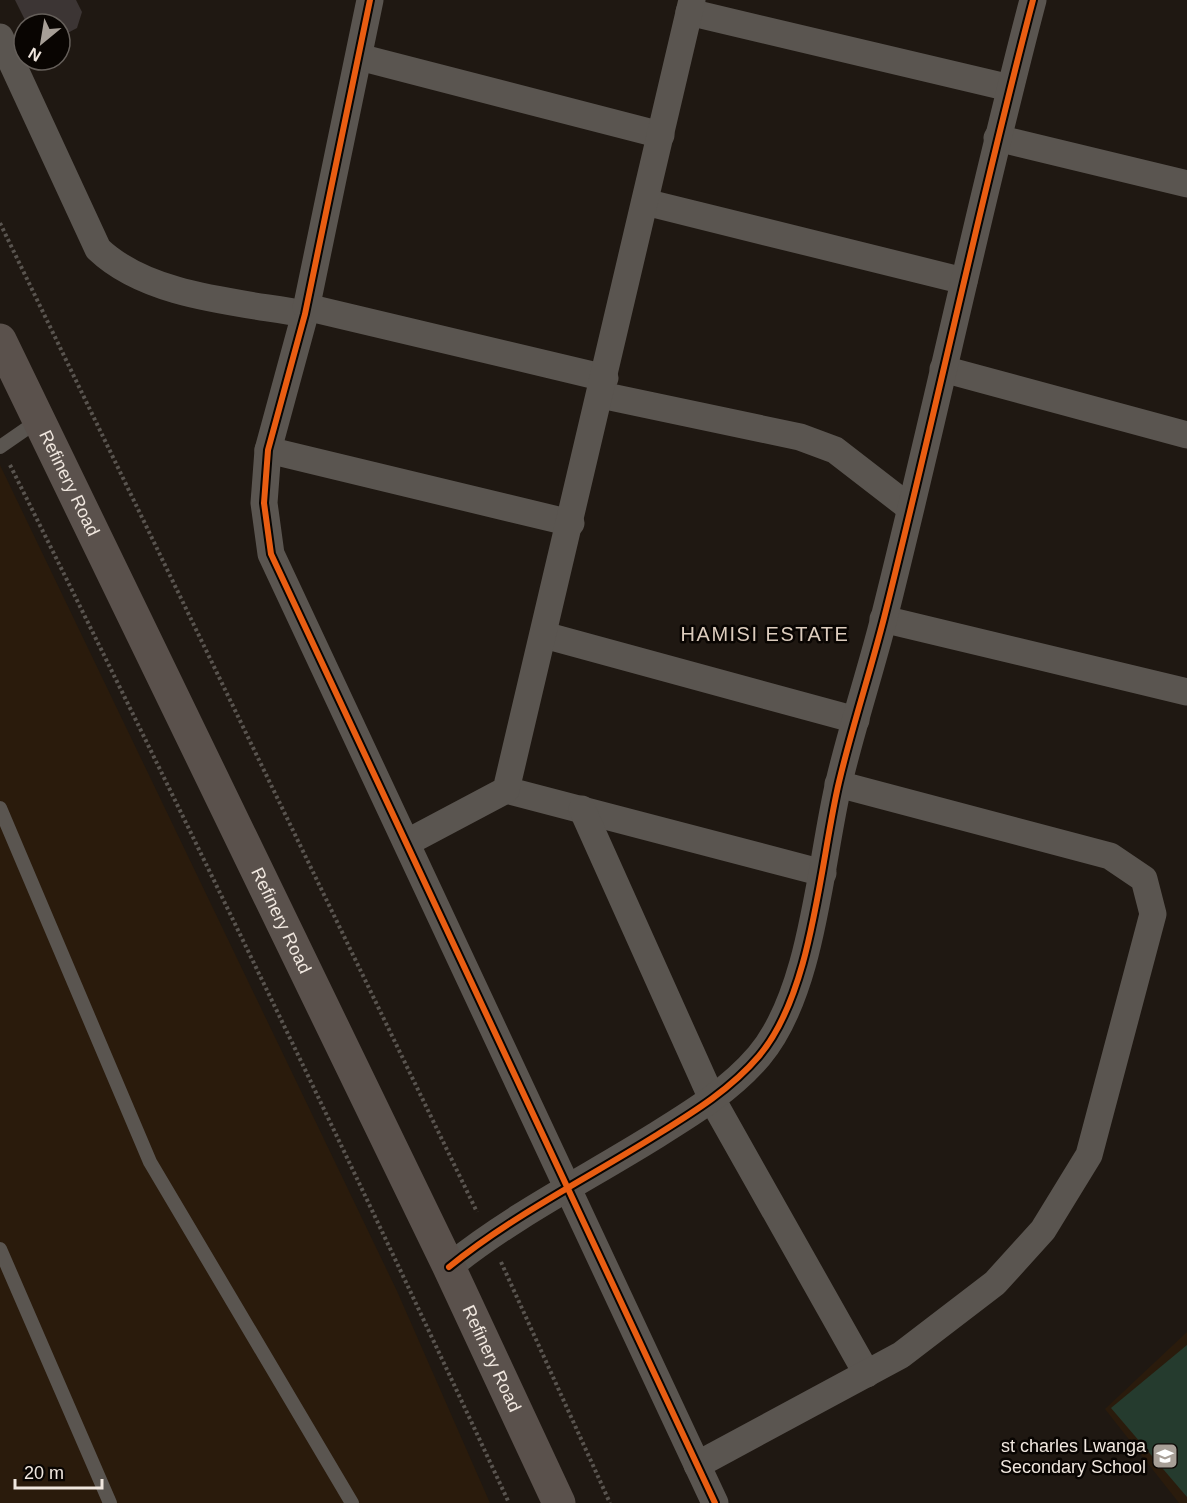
<svg xmlns="http://www.w3.org/2000/svg" width="1187" height="1503" font-family="Helvetica,sans-serif">
<rect width="100%" height="100%" fill="#1f1812"/>
<g fill="#2a1b0c">
<polygon points="0,465 397,1291 490,1503 0,1503"/>
<polygon points="1187,1332 1187,1503 1179,1503 1105,1409"/>
</g>
<polygon fill="#253b2e" points="1187,1345 1187,1497 1111,1408"/>
<polygon fill="#3c3534" points="15,0 76,0 82,12 77,28 60,37 60,24 27,24"/>
<g fill="none" stroke-linecap="round" stroke-linejoin="round">
<g stroke="#59544f" stroke-width="4" stroke-dasharray="3 3" stroke-linecap="butt">
<polyline points="0,223 477,1212"/>
<path d="M10,465c171,344 338,690 499,1038"/>
<polyline points="501,1262 610,1503"/>
</g>
<g stroke="#5a5550" stroke-width="14">
<polyline points="0,447 39,420"/>
<polyline points="0,808 150,1162 352,1503"/>
<polyline points="0,1249 110,1503"/>
</g>
<g stroke="#5a5550" stroke-width="27">
<polyline points="370,0 305,314 268,450 264,503 271,554 715,1503"/>
<polyline points="689,12 1010,88"/>
<path d="M0,37l98,212c50,48 141,53 207,65"/>
<polyline points="359,57 661,135"/>
<polyline points="997,138 1187,184"/>
<polyline points="645,202 964,281"/>
<polyline points="306,307 605,378"/>
<polyline points="943,369 1187,435"/>
<polyline points="601,395 800,437 835,450 910,508"/>
<polyline points="268,450 571,523"/>
<polyline points="883,619 1187,692"/>
<polyline points="544,635 856,720"/>
<polyline points="506,790 823,873"/>
<polyline points="582,809 713,1101 867,1374"/>
<polyline points="408,842 506,790 692,0"/>
<path d="M449,1267c63,-51 137,-88 206,-131 37,-23 75,-46 104,-80 54,-64 61,-194 80,-274 13,-55 31,-109 45,-164 52,-206 95,-413 149,-618"/>
<polyline points="697,1465 901,1355 995,1283 1043,1230 1089,1155 1153,914 1144,879 1110,856 838,784"/>
</g>
<path stroke="#5a514c" stroke-width="33" id="s1" d="M0,340l449,927 110,236"/>
<g stroke="#090502" stroke-width="10">
<g id="cycleway">
<polyline points="370,0 305,314 268,450 264,503 271,554 715,1503"/>
<path d="M449,1267c63,-51 137,-88 206,-131 37,-23 75,-46 104,-80 54,-64 61,-194 80,-274 13,-55 31,-109 45,-164 52,-206 95,-413 149,-618"/>
</g>
</g>
<use href="#cycleway" stroke="#e95d12" stroke-width="6"/>
</g>
<defs>
<g id="school-square" transform="scale(1.35)"><rect x="-9" y="-9" width="18" height="18" rx="4" fill="#a79f97" stroke="#090502"/><path d="M0-5L7-2L0 1L-7-2ZM-4 1L0 2.5L4 1V4Q0 6-4 4Z" fill="#fff"/></g>
</defs>
<g fill-rule="evenodd">
<use href="#school-square" x="1165" y="1456"/>
</g>
<g text-anchor="middle" dominant-baseline="central" stroke-width="5" stroke-linejoin="round" paint-order="stroke">
<g font-size="18" fill="#f0e7df" stroke="#090502">
<text stroke="none"><textPath href="#s1" startOffset="159">Refinery Road</textPath></text>
<text stroke="none"><textPath href="#s1" startOffset="645">Refinery Road</textPath></text>
<text stroke="none"><textPath href="#s1" startOffset="1131">Refinery Road</textPath></text>
</g>
<g font-size="18" fill="#f0e7df" stroke="#090502" text-anchor="end">
<text x="1146" y="1446">st charles Lwanga<tspan x="1146" dy="21">Secondary School</tspan></text>
</g>
<g font-size="20" letter-spacing="1.5" fill="#dcccbd" stroke="#090502">
<text x="765" y="634">HAMISI ESTATE</text>
</g>
</g>
<g transform="translate(42 42) rotate(210)"><circle r="28" fill="#090502" stroke="#655f5a" stroke-width="1.5"/>
<path d="M0-4.5L10 22L0 15L-10 22Z" fill="#a79f97"/>
<text y="-9" font-size="16" font-weight="bold" text-anchor="middle" fill="#f0e7df">N</text>
</g>
<path d="M15 1479v9h87v-9" fill="none" stroke="#f0e7df" stroke-width="3"/>
<text x="24" y="1479" font-size="18" fill="#f0e7df" stroke="#090502" stroke-width="4.5" paint-order="stroke">20 m</text>
</svg>
